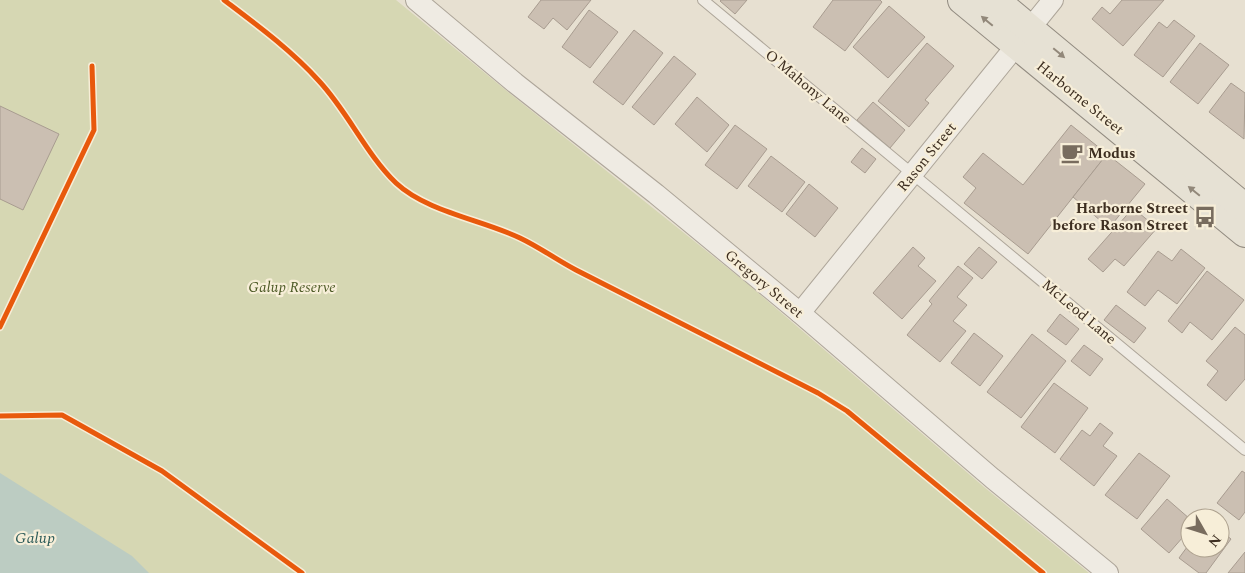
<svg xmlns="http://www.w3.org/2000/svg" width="1245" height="573" font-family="Spectral,serif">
<rect width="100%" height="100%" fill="#e7e0d1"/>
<polygon fill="#d6d7b3" points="0,0 396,0 508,92 749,285 984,487 1089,573 0,573"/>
<polygon fill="#bcccc2" points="0,473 132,556 149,573 0,573"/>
<g fill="#cbbfb2" stroke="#a89c90">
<polygon points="541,0 591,0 567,30 553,18 544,29 528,17"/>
<polygon points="721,0 747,0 735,14 720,1"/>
<polygon points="833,0 880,0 882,2 845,51 813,27"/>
<polygon points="1122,0 1164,0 1123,46 1092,19 1102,7 1110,14"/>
<polygon points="889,6 925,37 888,78 853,47"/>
<polygon points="589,10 618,32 590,68 562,47"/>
<polygon points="1174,20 1195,36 1163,77 1134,55 1159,22 1167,28"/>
<polygon points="634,30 663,53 623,105 593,82"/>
<polygon points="927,43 954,66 925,100 929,103 909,127 878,101"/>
<polygon points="1200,43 1229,65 1198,104 1170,82"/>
<polygon points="674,56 696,74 654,125 632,107"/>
<polygon points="1231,83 1245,93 1244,139 1209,112"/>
<polygon points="697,97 729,125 707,152 675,124"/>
<polygon points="873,102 905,130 890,148 857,120"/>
<polygon points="0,106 59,134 23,210 0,199"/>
<polygon points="735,125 767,149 737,189 705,165"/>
<polygon points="1071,125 1107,154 1028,254 964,203 976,188 963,177 983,153 1023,185"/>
<polygon points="862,148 876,159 865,173 851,162"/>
<polygon points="1107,154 1145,184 1109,228 1073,197"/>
<polygon points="771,156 805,182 782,212 748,186"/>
<polygon points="809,184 838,208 815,237 786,214"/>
<polygon points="1133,208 1157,228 1124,266 1115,259 1103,272 1088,259"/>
<polygon points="913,247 925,258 918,266 936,281 902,319 873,293"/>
<polygon points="979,247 997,262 982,279 964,264"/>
<polygon points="1181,249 1205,268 1177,304 1158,290 1145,306 1127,292 1158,251 1172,261"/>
<polygon points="958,266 973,278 957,297 967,305 953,321 966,331 940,362 907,335 932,304 929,301"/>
<polygon points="1207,271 1244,300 1212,340 1190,322 1182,333 1168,321"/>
<polygon points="1116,305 1146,328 1134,343 1104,320"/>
<polygon points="1060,314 1079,329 1066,345 1047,331"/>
<polygon points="1235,327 1245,335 1245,379 1226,401 1207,385 1218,371 1206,361"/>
<polygon points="974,333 1003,356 980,386 951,363"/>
<polygon points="1032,334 1066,361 1021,418 987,392"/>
<polygon points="1084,345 1103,359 1090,376 1071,361"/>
<polygon points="1054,383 1088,408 1055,453 1021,427"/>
<polygon points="1100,423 1113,433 1103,446 1117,456 1094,486 1060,459 1082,430 1090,436"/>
<polygon points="1139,453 1170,476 1137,519 1105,495"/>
<polygon points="1242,471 1245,473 1245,512 1239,520 1217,503"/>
<polygon points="1167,499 1190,519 1190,529 1169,553 1141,529"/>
<polygon points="1220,530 1231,539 1206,573 1199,573 1179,558 1190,543 1190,548 1220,548"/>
<polygon points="1245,552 1245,573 1228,573"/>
</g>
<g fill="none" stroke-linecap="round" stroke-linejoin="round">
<g stroke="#ada599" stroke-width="12">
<polyline id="lane" points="703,0 1245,450"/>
</g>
<g stroke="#ada599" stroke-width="22">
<g id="street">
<polyline points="416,0 515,83 656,194 800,313 992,478 1108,573"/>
<polyline points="800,313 1053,0"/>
</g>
</g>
<g stroke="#928b80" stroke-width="30">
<g id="primary">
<polyline points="962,0 1245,233"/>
<polyline points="995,0 1245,208"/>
</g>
</g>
<use href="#lane" stroke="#efebe3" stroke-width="10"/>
<use href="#street" stroke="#efebe3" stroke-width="20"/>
<use href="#primary" stroke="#e6e1d4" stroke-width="28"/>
<g stroke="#f7eed8" stroke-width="8">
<g id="cycleway">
<path d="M224,0c33,25 67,50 95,81 29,31 47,73 77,102 31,29 87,37 124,55 19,9 37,22 56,32 80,41 161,82 242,123l29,18 196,162"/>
<polyline points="0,327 94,130 92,66"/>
<polyline points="0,416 62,415 162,471 302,573"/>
</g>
</g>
<use href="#cycleway" stroke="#e8590c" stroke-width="5"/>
</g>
<defs><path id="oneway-solid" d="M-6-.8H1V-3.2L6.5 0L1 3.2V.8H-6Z" transform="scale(1.25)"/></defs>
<g fill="#92887a">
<use href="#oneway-solid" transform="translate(987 21) rotate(-140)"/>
<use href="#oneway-solid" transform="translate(1059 53) rotate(40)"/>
<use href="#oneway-solid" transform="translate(1194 191) rotate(-141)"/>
</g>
<defs>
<g id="cafe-bare" transform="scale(1.725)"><path d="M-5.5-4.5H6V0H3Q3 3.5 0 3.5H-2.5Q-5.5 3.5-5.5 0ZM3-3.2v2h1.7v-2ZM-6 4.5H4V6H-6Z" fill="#786c5e" stroke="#f7eed8" stroke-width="2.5" paint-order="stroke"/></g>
<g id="bus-bare" transform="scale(1.725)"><path d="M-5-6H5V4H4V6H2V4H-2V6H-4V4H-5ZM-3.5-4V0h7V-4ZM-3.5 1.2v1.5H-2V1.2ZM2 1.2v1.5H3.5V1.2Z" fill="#786c5e" stroke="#f7eed8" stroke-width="2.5" paint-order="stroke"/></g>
</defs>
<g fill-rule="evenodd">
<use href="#cafe-bare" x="1072" y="153"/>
<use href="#bus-bare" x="1205" y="217"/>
</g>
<g text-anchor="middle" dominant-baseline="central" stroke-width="4.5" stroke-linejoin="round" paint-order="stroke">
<g font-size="15" fill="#3d2e20" stroke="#f7eed8">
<text transform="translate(808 87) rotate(40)">O'Mahony Lane</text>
<text transform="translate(1080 98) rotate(39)">Harborne Street</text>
<text transform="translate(927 157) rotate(-51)">Rason Street</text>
<text transform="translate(764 284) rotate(40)">Gregory Street</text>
<text transform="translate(1079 312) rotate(40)">McLeod Lane</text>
</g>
<g font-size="15" font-weight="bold" fill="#3d2e20" stroke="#f7eed8" text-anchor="start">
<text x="1088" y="153">Modus</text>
<text x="1188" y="208" text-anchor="end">Harborne Street<tspan x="1188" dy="17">before Rason Street</tspan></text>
</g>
<g font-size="15" font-style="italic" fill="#4d5a26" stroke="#f7eed8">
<text x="292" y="287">Galup Reserve</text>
</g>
<g font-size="16" font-style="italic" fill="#2f5d5a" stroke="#f7eed8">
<text x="35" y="538">Galup</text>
</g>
</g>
<g transform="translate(1205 533) rotate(129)"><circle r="24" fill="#f7eed8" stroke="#ada18e"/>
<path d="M0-4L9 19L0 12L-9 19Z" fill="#786c5e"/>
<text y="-8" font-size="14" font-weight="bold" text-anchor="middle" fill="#3d2e20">N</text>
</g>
</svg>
